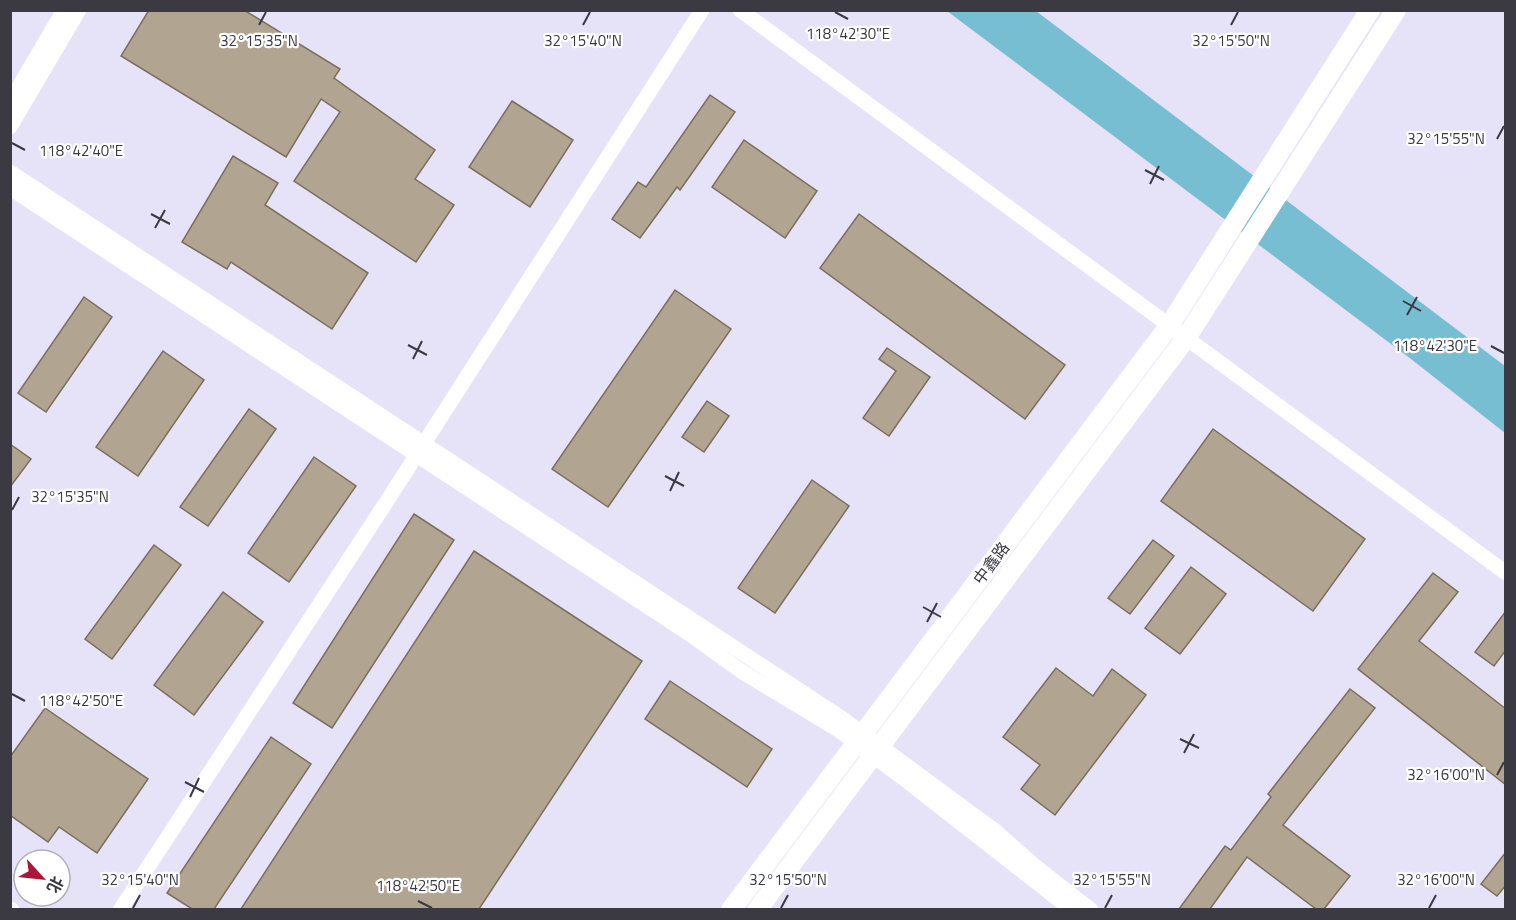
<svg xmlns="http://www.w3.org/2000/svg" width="1516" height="920" font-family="'Titillium Web','Noto Sans SC',sans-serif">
<rect width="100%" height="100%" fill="#e6e3f9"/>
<polygon fill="#77bed2" points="947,11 1036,11 1505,366 1505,433 1411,359"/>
<g fill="#b1a592" stroke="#7a6e5d" stroke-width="1.5">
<polygon points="149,10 244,10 340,69 334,78 435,150 415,179 454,205 416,262 294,181 340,112 321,99 286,157 121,56"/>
<polygon points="710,95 735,112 680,190 677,187 640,238 612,219 638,182 646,187"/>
<polygon points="512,101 573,140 530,207 469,167"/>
<polygon points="744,140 817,191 785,238 712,187"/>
<polygon points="233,156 278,183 265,205 368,273 332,329 231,262 227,269 182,242"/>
<polygon points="859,214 1065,365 1025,419 820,268"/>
<polygon points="675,290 731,329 608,507 552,469"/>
<polygon points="84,297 112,317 46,412 18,393"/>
<polygon points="887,348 930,377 889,436 863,418 896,371 879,359"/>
<polygon points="163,351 204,380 138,476 96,447"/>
<polygon points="707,401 729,416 704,452 682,437"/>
<polygon points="249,409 276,429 208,526 180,507"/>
<polygon points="1213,429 1365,539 1313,611 1161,501"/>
<polygon points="10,444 31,459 10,487"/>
<polygon points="314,457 356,486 289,582 248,553"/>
<polygon points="812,480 849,506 775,613 738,588"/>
<polygon points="414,514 454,540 332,728 293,703"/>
<polygon points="1153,540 1174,556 1130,614 1108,598"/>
<polygon points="154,545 181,565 112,659 85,639"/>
<polygon points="474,551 642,661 479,909 241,909"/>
<polygon points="1191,567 1226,594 1180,654 1145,628"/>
<polygon points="1433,573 1458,592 1419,641 1506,709 1506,785 1358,669"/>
<polygon points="223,592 263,622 194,715 154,685"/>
<polygon points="1506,611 1506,650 1494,666 1475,652"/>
<polygon points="1056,668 1093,696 1112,669 1146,695 1055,815 1021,789 1040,765 1003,737"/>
<polygon points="670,681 772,749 747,787 645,719"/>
<polygon points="1350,689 1375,708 1283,825 1350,876 1324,909 1316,909 1247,857 1210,909 1179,909 1225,846 1231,850 1271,797 1268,794"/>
<polygon points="45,708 148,779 97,853 59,827 48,842 10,815 10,757"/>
<polygon points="271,737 311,764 214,909 192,909 167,893"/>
<polygon points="1506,852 1506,885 1497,896 1481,884"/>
</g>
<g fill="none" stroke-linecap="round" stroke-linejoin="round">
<g stroke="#fff" stroke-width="15">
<polyline points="740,10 1506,573"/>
<polyline points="10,102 64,10"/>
<polyline points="10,127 79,10"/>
<polyline points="10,172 843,719 994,830 1036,867 1091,910"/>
<polyline points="10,188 691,635 741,671 837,729 907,781 1072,910"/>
<polyline points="10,909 12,910"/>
<polyline points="120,910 387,501 702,10"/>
</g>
<g stroke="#fff" stroke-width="20">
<polyline points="731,910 1169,326 1370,10"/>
<polyline points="757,910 1186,338 1396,10"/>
</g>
</g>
<path fill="none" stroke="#3b3a43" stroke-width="2" d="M835,12l13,7M259,25l7,-13M583,25l7,-13M1231,25l7,-13M1497,139l7,-13M12,143l13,7M1145,170l19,10M1150,184l9,-18M151,214l19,10M155,228l10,-18M1403,301l18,10M1407,315l10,-18M408,345l19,10M1491,346l13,7M413,359l9,-18M665,476l19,10M670,491l9,-19M12,510l7,-13M923,607l18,10M927,622l10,-19M12,694l13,7M1180,739l19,9M1184,753l10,-19M1497,775l7,-13M185,782l19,10M190,797l9,-19M418,901l14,7M133,908l7,-13M781,908l7,-13M1105,908l7,-13M1429,908l7,-13"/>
<g text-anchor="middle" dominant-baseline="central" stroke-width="4.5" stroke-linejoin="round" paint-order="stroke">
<g font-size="16" fill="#3b3a43" stroke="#fff">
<text transform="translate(991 563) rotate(-53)">中鑫路</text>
</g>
</g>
<g font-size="15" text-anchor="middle" fill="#3b3a43" stroke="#fff" stroke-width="4.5" stroke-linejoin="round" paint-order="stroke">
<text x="848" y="39">118°42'30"E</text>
<text x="259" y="46">32°15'35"N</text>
<text x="583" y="46">32°15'40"N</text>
<text x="1231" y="46">32°15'50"N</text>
<text x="1446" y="144">32°15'55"N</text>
<text x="81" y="156">118°42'40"E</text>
<text x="1435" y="351">118°42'30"E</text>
<text x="70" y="502">32°15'35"N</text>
<text x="81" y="706">118°42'50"E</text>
<text x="1446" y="780">32°16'00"N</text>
<text x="140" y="885">32°15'40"N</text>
<text x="788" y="885">32°15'50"N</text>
<text x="1112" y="885">32°15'55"N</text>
<text x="1436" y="885">32°16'00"N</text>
<text x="418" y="891">118°42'50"E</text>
</g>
<rect width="1516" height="920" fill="none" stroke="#3b3a43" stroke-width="24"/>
<g transform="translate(42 878) rotate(117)"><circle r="28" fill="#ffffff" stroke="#b1b0b4" stroke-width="1.5"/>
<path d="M0-4.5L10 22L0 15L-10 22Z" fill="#ab1536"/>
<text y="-9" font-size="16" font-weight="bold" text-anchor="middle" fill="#3b3a43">北</text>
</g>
</svg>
